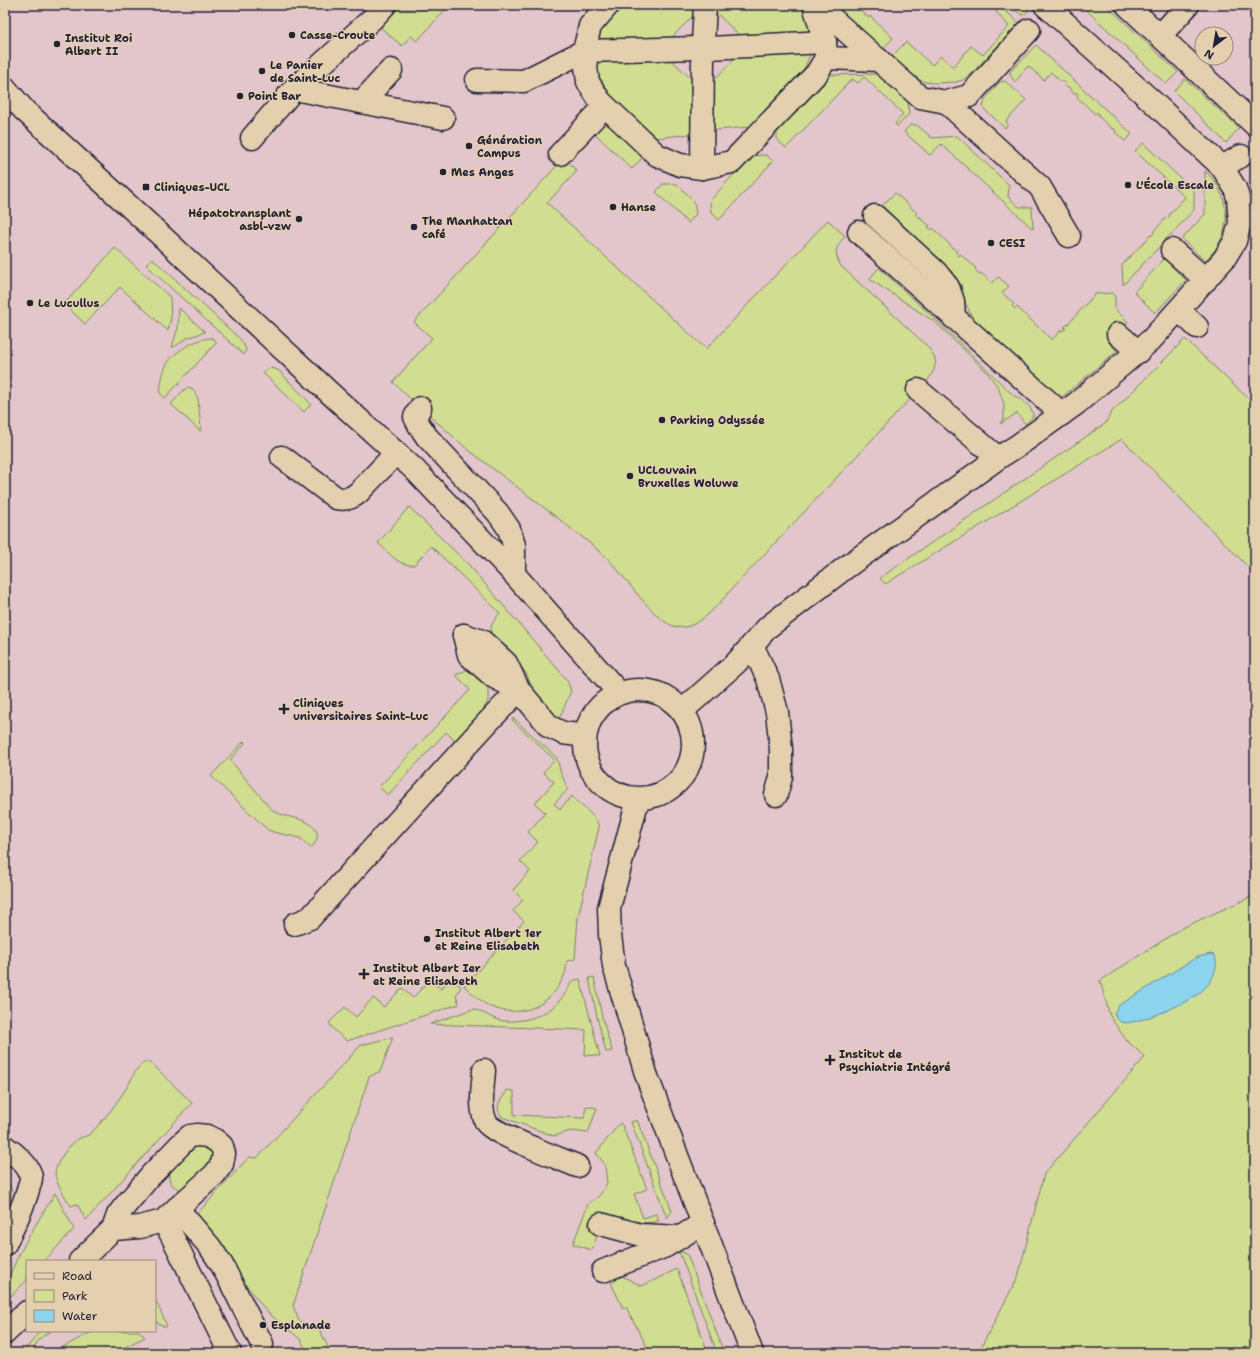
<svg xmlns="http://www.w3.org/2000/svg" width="1260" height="1358" font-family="'Shantell Sans',sans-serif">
<rect width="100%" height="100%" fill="#e3cabf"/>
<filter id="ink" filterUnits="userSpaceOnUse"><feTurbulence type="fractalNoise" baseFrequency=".025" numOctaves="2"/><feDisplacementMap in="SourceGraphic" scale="8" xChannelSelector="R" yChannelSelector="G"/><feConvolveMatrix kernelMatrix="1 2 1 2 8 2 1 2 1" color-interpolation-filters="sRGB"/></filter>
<g filter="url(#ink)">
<path fill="#e3c6cb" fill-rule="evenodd" d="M5,5h1250v890l-74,33 -81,53 10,35 16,24 20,17 -102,117 -26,103 -40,76h-973zM1202,34h24v24h-24zM27,1261h128v70h-128z"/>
<g fill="#d1de91" stroke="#7a8066">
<polygon points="617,5 701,5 700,9 665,44 596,39 597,28"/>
<polygon points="710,5 803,5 814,37 745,41 710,7"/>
<polygon points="833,5 854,5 869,18 870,16 893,38 882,50"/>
<path d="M1010,5h19c-3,18 -11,7 -19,0z"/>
<polygon points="1081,5 1106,5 1178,72 1166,84"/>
<polygon points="1001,7 1019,23 976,69 963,80 956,82 934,83 925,82 917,79 911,75 890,58 906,42 932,65 941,56 953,67 971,46 983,55 1009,26 996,12"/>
<polygon points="396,9 446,9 417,41 411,36 402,46 380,27"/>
<polygon points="1036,45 1132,134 1125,141 1115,132 1116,131 1113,128 1112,129 1098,116 1099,114 1097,112 1095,114 1077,97 1078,95 1076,92 1074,94 1069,87 1068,88 1064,85 1065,83 1063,81 1061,82 1051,72 1044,80 1028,66 1015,82 1010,75 1010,72"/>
<polygon points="813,48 804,69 795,81 749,127 708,131 709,85 743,50"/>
<polygon points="665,54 698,85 698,133 657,138 609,95 602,85 593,56"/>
<polygon points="878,74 908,102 909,114 898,126 895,124 903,114 864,77 858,83 852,79 786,148 777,140 777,128 826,75"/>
<polygon points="1185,79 1239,128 1226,143 1174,91"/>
<polygon points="1005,81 1026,100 1006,121 1008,125 1005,128 983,108 985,99 1000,82"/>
<polygon points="605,115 646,154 632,169 591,130"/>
<polygon points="910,125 917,125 932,138 957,136 1009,185 1008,197 1019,207 1032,207 1033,229 941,144 930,155 904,132"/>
<polygon points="1143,143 1194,191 1194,210 1123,285 1122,265 1145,241 1146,241 1150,235 1151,236 1154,233 1153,232 1166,218 1167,219 1170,216 1169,215 1185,197 1135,151"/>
<polygon points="766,155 773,161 719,220 711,212 710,201 750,156"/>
<path d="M564,158l13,13 -30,32 159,146 122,-129 17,16c-9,11 -12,16 -4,30l86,80c11,13 11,19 1,34l-198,211c-13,14 -31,39 -53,36 -22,-3 -54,-54 -71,-70 -13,-12 -28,-23 -42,-34 -33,-26 -66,-50 -99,-76 -6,-5 -12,-11 -18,-16 -18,-16 -37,-32 -54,-49l39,-44 -18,-16z"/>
<path d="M1205,171c22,19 28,51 12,76 -3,5 -8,9 -12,14l-23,-22 23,-25z"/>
<polygon points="663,184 677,184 694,201 696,214 688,223 656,192"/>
<polygon points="895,193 917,213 915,215 918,218 920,216 922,220 930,226 928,227 931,230 933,228 951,246 951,247 957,251 956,253 959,256 960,254 976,268 975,269 979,274 981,273 992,283 998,277 1009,286 1002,293 1014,304 1012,306 1015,309 1017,307 1052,340 1061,330 1063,331 1066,328 1064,327 1068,324 1095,294 1113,293 1115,298 1115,309 1128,322 1109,343 1117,351 1062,397 1060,397 1056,395 974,321 965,302 961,285 953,273 882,206"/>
<polygon points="115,248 170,297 171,318 168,331 120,287 85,324 64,304"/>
<polygon points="152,258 241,340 246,349 244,355 146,265"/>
<polygon points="1164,259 1186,280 1155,313 1134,292"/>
<path d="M879,268l54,49 81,79c8,3 17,10 19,18l-1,4 -7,6 -8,-11 -17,11 4,-6v-14l-6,-17 -12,-16 -51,-49 -64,-42 -2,-1z"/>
<polygon points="179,308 205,332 187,338 174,347 172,347 178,328"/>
<path d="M212,338l5,4 -52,56 -5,-5c1,-9 2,-19 6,-27 6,-14 31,-28 46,-28z"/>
<path d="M1185,339l70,66v169l-133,-135 -237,145 -5,-6 226,-155c3,-9 8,-14 16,-21z"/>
<polygon points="271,368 278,370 311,404 304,412 262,372"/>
<polygon points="188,387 193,389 198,399 201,430 200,431 171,404 183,391"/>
<path d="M409,507l59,57 99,116 4,11 -13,30 -26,-33 -5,-13 -7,-10 -29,-29c-1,-12 2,-14 9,-23l-69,-67 -17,19c-17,1 -24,-12 -36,-22z"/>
<polygon points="466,670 470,670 488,684 488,701 483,711 455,741 446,732 388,795 379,787 470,690 456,675"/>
<path d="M513,718l44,40 4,16 7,15 -14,15 6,5 12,-13c8,11 24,18 27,31l-21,90 -3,42 -8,2c-1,5 -1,10 -3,15 -13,30 -43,43 -73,31 -11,-5 -18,-14 -27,-21l60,-65 -11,-10 10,-11 -10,-10 17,-19 -10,-10 18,-19 -10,-10 17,-19 -10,-10 19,-21 -11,-10 12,-12 -43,-40z"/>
<path d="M244,741l1,2 -15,17c9,11 18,22 28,33 5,6 10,14 16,18 14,9 30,4 41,18 5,6 1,14 -4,19l-11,-10 -27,-6 -5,-2 -57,-54z"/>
<polygon points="1255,895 1255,1353 978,1353 1018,1277 1044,1174 1145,1057 1126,1040 1110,1016 1100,981 1182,928"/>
<polygon points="594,977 602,1017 612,1051 606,1052 597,1017 589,978"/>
<polygon points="451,978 461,987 456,995 459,1004 347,1041 333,1029 329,1023 345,1007 356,1017 373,998 384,1007 402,988 413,998 430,979 441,989"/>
<path d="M580,979l20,77 -15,-1 1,-25 -156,-6 43,-15c9,2 16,8 25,11 9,2 17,1 25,0 25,-5 38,-16 49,-39z"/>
<polygon points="393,1037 380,1072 378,1072 369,1077 293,1306 299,1321 319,1329 331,1353 308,1353 300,1339 267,1312 194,1217 249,1157 257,1158 361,1045"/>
<path d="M148,1062l5,3 39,38 -106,117 -9,-16 -6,2c-5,-8 -16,-24 -16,-33 1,-11 15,-30 25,-35 3,-2 7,-1 11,-5 13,-13 26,-30 36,-46 5,-8 8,-17 15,-24z"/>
<path d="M507,1090l7,1v24l70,3 2,-12 11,2 -9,25 -17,-2 -17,5 -52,-19c-9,-13 0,-16 5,-27z"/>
<polygon points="637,1120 672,1211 667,1218 631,1122"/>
<path d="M620,1123l2,2 25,64 -13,5 9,24 13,-4 3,7c-22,5 -34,-2 -54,-8l-13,37 -19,-6 15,-40 11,-8 5,-7 3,-7 -2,-15 -1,-4 -8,-10z"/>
<path d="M199,1144l12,6 2,5 -2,11 -27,24c-10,-2 -16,-6 -15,-17l21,-25z"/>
<path d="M5,1178c11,14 6,20 0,35z"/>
<path d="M55,1193l19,36 -30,32h-17v19l-16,16c-2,-1 -3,-1 -4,-4 -6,-14 39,-84 48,-99z"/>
<polygon points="679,1251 687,1254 724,1353 717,1353"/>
<polygon points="677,1269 708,1353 650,1353 626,1307 623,1308 611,1283 622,1276 642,1286"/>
<polygon points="155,1299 167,1326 165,1327 155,1321"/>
<path d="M40,1331h11c-10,5 -16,11 -18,22h-8l1,-4z"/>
<polygon points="94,1331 139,1331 145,1337 113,1353 56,1353 61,1348"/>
</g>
<path fill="#8cd3ed" stroke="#628ca6" d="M1211,954l3,1c7,12 -4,29 -13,37 -12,10 -66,35 -80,30 -4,-2 -6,-5 -7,-9l4,-7 74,-46 6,-3z"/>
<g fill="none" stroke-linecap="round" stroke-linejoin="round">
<g stroke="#22223b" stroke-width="25">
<g id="minor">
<polyline points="608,5 590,26 584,51 588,82 600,101 657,155 680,165 702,168 732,162 817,73 826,58 825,42 814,5"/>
<polyline points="817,5 920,97 946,102 969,96 1029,30"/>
<polyline points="1127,5 1160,36 1188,5"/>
<polyline points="1160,36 1255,125"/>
<polyline points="703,43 705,5"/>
<polyline points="709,48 825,42"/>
<polyline points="826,58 879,60"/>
<polyline points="477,80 524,81 584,51 699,48"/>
<polyline points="5,88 24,110 154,229 333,396 415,470 514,574 619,693"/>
<polyline points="294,89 443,118"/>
<polyline points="362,102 391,70"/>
<polyline points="946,102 1040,187 1069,236"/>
<polyline points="252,138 294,89 372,19 385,5"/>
<polyline points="560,154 605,106"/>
<polyline points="1222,167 1241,156"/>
<polyline points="702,168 703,53"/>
<polyline points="875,216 936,272 948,287 953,301 954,318"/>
<polyline points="859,232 1062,414"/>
<polyline points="1172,250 1206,280"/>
<polyline points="1179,310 1197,327"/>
<polyline points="1118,334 1138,352"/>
<polyline points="918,390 998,458"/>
<polyline points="420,408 415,417 419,425 427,437 498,513 509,529 514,545 514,574"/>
<path d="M282,457l54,41c9,2 15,1 22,-5l38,-40"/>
<polyline points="464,635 469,655 494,677 519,690"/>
<polyline points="464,635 482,641 506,663 519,690"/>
<polyline points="752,645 768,679 777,712 781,749 781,777 776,795"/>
<circle cx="639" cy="744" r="54"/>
<polyline points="682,711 736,663 768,627 845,568 998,458 1020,444 1077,403 1151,340 1224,259 1235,241 1240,223 1238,198 1235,188 1222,167 1154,103 1045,5"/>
<polyline points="638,799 609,908 610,935 614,966 646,1074 752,1353"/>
<polyline points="295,924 310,918 488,722 519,690 550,727 563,733 585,736"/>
<path d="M484,1070c-1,16 -5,37 2,52 5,11 75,37 91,44"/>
<path d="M5,1147c9,6 25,19 26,30 0,3 -1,7 -2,9 -5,21 -15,39 -24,58"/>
<polyline points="177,1208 210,1247 222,1265 262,1344"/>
<polyline points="163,1221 171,1234 230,1353"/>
<polyline points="601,1224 641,1235 680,1237"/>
<polyline points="80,1261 113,1229 118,1215 124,1207 151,1175 183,1142 190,1136 197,1135 207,1136 215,1140 222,1146 224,1154 222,1164 215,1174 163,1221 140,1227 113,1229"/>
<polyline points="603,1271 666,1246 703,1223"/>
<polyline points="5,1333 27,1312"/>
</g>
</g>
<use href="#minor" stroke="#e4cfae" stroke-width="22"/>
</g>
</g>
<g fill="#22223b" stroke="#e4cfae" stroke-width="1.5">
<circle cx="292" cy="35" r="4"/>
<circle cx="57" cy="44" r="4"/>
<circle cx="262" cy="71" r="4"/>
<circle cx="240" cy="96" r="4"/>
<circle cx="469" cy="146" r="4"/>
<circle cx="443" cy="172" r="4"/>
<circle cx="1128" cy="185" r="4"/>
<rect x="142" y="183" width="8" height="8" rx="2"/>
<circle cx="613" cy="207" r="4"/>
<circle cx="299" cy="219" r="4"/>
<circle cx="414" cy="227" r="4"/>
<circle cx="991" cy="243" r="4"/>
<circle cx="30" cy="303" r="4"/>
<circle cx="662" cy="420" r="4"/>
<circle cx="630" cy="476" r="4"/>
<path d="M282 703h4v4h4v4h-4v4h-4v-4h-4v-4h4z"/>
<circle cx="427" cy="939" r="4"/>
<path d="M362 968h4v4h4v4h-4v4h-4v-4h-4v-4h4z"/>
<path d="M828 1054h4v4h4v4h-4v4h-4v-4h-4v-4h4z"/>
<circle cx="263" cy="1325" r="4"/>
</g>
<g text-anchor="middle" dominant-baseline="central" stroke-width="3" stroke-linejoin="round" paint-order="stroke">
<g font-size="11" font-weight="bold" fill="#22223b" stroke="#e4cfae" text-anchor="start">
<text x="300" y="35">Casse-Croute</text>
<text x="65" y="38">Institut Roi<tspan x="65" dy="13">Albert II</tspan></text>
<text x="270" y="65">Le Panier<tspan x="270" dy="13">de Saint-Luc</tspan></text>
<text x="248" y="96">Point Bar</text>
<text x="477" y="140">Génération<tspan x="477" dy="13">Campus</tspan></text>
<text x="451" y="172">Mes Anges</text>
<text x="1136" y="185">L'École Escale</text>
<text x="154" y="187">Cliniques-UCL</text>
<text x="621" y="207">Hanse</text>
<text x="291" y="213" text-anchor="end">Hépatotransplant<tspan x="291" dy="13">asbl-vzw</tspan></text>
<text x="422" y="221">The Manhattan<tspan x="422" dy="13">café</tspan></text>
<text x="999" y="243">CESI</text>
<text x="38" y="303">Le Lucullus</text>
<text x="670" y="420">Parking Odyssée</text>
<text x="638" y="470">UCLouvain<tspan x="638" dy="13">Bruxelles Woluwe</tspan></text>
<text x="293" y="703">Cliniques<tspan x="293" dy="13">universitaires Saint-Luc</tspan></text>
<text x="435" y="933">Institut Albert 1er<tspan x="435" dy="13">et Reine Elisabeth</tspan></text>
<text x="373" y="968">Institut Albert Ier<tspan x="373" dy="13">et Reine Elisabeth</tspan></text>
<text x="839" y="1054">Institut de<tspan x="839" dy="13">Psychiatrie Intégré</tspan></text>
<text x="271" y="1325">Esplanade</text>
</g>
</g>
<rect width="1260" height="1358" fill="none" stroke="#e4cfae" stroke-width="20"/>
<rect x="10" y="10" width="1240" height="1338" fill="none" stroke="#22223b" stroke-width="1.5" filter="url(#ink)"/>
<rect x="26" y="1260" width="130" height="72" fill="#e4cfae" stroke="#968a80"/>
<rect x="34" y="1273" width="20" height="6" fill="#e4cfae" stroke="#968a80"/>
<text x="62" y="1280" font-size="12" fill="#22223b">Road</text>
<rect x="34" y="1290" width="20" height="12" fill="#d1de91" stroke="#968a80"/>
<text x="62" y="1300" font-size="12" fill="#22223b">Park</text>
<rect x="34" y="1310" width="20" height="12" fill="#8cd3ed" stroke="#968a80"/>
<text x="62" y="1320" font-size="12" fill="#22223b">Water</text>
<g transform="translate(1214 46) rotate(211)"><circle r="19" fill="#e4cfae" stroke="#968a80"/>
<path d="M0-3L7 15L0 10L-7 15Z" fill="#22223b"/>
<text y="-6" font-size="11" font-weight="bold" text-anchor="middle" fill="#22223b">N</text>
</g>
</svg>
